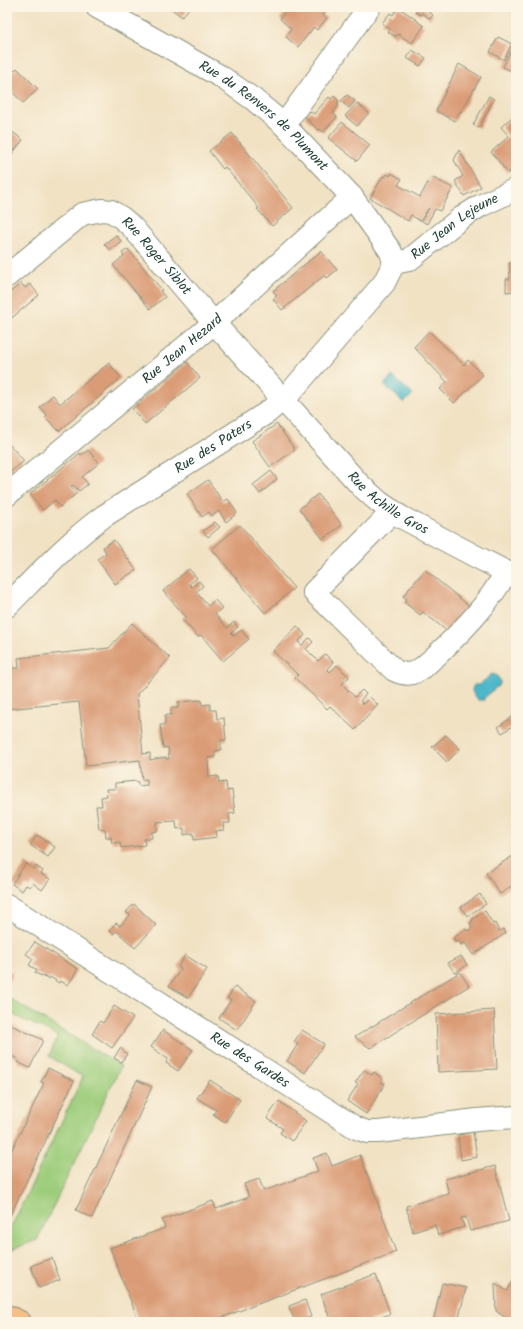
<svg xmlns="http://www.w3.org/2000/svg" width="523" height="1329" font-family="Kalam,sans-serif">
<rect width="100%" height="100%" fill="#fcf5e5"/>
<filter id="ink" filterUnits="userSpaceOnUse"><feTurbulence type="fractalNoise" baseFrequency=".025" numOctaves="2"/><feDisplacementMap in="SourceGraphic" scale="8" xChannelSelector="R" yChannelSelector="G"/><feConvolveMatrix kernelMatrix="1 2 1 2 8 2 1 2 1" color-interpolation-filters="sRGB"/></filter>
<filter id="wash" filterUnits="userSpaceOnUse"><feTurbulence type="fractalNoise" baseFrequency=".012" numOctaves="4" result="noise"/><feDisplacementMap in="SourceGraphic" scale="16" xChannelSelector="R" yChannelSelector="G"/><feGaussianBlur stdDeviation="0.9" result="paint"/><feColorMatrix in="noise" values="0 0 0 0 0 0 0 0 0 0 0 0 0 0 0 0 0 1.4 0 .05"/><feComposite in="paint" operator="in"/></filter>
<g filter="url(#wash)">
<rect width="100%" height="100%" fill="#f1e2c4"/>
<polygon fill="#9dcd7c" stroke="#5e8558" points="7,997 121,1066 37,1240 7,1251 7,1236 83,1077 49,1056 58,1036 7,1012"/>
<g fill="#4cb7c9" stroke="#367a7e">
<polygon points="392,376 413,394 404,403 384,385"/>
<path d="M492,674l4,1 4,5v4l-16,14v2h-6c-3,-7 -9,-6 -4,-15h5z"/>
</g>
<g id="blocks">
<g fill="#da9c77">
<polygon points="169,7 190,7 182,17"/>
<polygon points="289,7 329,7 323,15 327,18 317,30 314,27 298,47 286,37 291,29 280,19"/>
<polygon points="398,7 418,21 418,22 424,26 412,43 398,34 396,37 388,32 390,29 382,23 390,13 393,15"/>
<polygon points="418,7 422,7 433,15 430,19 422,13 421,15 415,12"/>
<polygon points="498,37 512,44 504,60 490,52"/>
<polygon points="516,41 516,73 503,67"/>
<polygon points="412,50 426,58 420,66 407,58"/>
<polygon points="459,64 481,77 461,112 460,111 455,121 436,111"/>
<polygon points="17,68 38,89 23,103 7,86 7,78"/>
<polygon points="347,95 355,101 349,108 341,101"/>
<polygon points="334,96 339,101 337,104 339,105 333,113 337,117 323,132 320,129 318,130 305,117 310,111 314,114 329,97 331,99"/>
<polygon points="489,96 494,99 479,128 473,125"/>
<polygon points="357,103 369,113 357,126 345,116"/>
<polygon points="514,115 516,116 516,166 508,173 491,152 509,136 501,127"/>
<polygon points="342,122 370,145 357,161 328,138"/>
<polygon points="7,128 23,140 7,160"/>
<polygon points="232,133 293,208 272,226 257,209 259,208 225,167 223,169 209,151"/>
<polygon points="459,150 481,187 464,196 455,181 463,176 454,160"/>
<polygon points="391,173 402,179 398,185 420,197 431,177 453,188 440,211 435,209 427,224 422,221 429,208 420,221 411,215 408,221 370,198 383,176 385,177 387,174 390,176"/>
<polygon points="116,235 121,241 110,250 104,244"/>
<polygon points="128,249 162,290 160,291 165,297 150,309 113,265 124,256 122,253"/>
<polygon points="321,251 337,270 327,278 325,275 282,310 273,299 277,296 273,291"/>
<polygon points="509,263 516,263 516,291 506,292 506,279 510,279"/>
<polygon points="21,283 25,288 30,284 39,295 7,322 7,295"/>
<polygon points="429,331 464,365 468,360 483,375 454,403 440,389 447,382 414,347"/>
<polygon points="187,362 200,378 145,424 132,409"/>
<polygon points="109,363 121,378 59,431 45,417 47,415 40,407 53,395 60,404"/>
<polygon points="277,424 295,450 270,467 252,441"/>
<polygon points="7,442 24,461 7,475"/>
<polygon points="88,450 99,463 82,477 88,484 79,491 73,485 71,486 77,493 60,507 55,500 43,510 30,494 80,453 81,455"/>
<polygon points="271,471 277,479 260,494 253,485"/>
<polygon points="208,480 223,502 228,499 237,513 226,522 219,511 212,516 209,512 202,517 187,494"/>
<polygon points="318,494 342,525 323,539 299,509"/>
<polygon points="215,522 220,527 208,537 203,531"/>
<polygon points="240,525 294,588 265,613 212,549"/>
<polygon points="114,540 136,570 115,584 97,559 106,553 103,547"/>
<polygon points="189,569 197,578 189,584 192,587 199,581 203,586 196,592 208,606 215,600 222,608 215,614 227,628 234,622 238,627 231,633 234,636 241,630 249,639 223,661 201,635 198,637 182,619 186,617 163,591"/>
<polygon points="425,570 473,609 452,635 423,612 420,615 404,602 407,599 403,596"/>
<polygon points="132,623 170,658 137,694 143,754 150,753 150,760 166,757 166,759 169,759 168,747 163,748 160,725 165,725 165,715 171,715 171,708 178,708 178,702 201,700 202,705 210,704 210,710 216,710 217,719 224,718 226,740 221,740 221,750 215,751 215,757 208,758 209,777 218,776 219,783 226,782 227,791 232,790 235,813 229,814 230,823 223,823 224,830 216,831 217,837 194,840 193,833 184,835 184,828 177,829 176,821 157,822 157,831 152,832 152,838 144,839 145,845 121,848 120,842 112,843 111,837 106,837 105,829 99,829 96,806 102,806 101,797 107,796 106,789 115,789 115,783 137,781 139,786 147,785 147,779 142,780 140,760 86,766 79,702 7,709 7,659 11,659 12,668 19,668 18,658 109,648"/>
<polygon points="297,626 305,635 298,642 302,645 309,638 313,642 306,649 318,661 325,654 333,662 327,669 330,672 337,665 349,677 342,684 355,697 362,690 366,694 360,701 363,704 370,697 378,705 355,730 330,706 327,709 295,678 298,675 273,651"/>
<polygon points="516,714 516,724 502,733 498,727"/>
<polygon points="446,735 460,749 447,762 432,747"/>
<polygon points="37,835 55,847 48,857 30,845"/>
<polygon points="516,854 516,883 500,894 486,873"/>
<polygon points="26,863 34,869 36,866 43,871 41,874 50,879 42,890 33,883 30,887 26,885 22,891 12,884"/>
<polygon points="480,894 486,904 467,916 461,907"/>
<polygon points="134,904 156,925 135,948 117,931 113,934 109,930 116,923 120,926 130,915 126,912"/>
<polygon points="485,911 493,924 495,923 499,931 503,929 506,933 473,955 465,943 461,945 459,941 456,943 453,938 466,929 467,931 472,928 470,923 472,922 473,919"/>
<polygon points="35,942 78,969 68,985 60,981 59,983 50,977 49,979 35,973 37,970 29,965 33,959 26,954"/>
<polygon points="185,955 207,969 188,998 169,986 181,969 178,967"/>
<polygon points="461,956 467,965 455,973 448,963"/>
<polygon points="7,970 13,974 7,984"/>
<polygon points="460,972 469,986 370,1048 355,1037"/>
<polygon points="235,987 256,1001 237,1030 219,1018 231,1000 227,998"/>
<polygon points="114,1006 133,1018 112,1048 92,1034 100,1021 103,1023"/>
<polygon points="494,1010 497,1069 438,1072 436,1014"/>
<polygon points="7,1023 43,1040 30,1068 17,1062 18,1059 7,1054"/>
<polygon points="163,1030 193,1050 178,1071 166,1063 168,1059 151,1047"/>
<polygon points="302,1030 324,1044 305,1073 287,1061 298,1044 294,1042"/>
<polygon points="120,1048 127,1054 121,1062 114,1058"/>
<polygon points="48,1068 74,1081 7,1222 7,1160 44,1083 41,1082"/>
<polygon points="364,1070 372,1075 374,1072 383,1079 381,1082 385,1084 366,1114 347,1101 358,1084 355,1083"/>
<polygon points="137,1080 152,1087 92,1218 76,1210"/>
<polygon points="210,1080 240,1100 225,1122 213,1114 216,1110 197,1098"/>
<polygon points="279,1101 306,1121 292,1141 280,1133 283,1129 267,1118"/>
<polygon points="473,1132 477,1157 461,1160 458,1135"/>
<polygon points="327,1153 332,1166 360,1155 396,1252 210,1322 139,1322 110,1248 165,1228 162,1220 213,1201 216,1209 249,1197 244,1184 259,1179 264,1191 318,1171 313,1158"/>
<polygon points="495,1166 509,1221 470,1231 466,1217 461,1218 464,1227 438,1235 435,1225 413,1232 406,1206 449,1194 445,1179"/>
<polygon points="52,1258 60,1280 39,1288 31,1266"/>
<polygon points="376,1274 390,1314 368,1322 331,1322 321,1294"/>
<polygon points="516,1277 516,1322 512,1322 496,1311 495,1283 507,1291"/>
<polygon points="442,1283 466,1288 458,1322 450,1322 434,1318"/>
<polygon points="305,1300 311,1317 295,1322 289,1306"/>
</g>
</g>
</g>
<g filter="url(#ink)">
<use href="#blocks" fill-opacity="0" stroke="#88907c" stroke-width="1"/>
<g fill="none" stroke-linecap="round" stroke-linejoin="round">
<g stroke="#88907c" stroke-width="24">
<g id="minor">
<path id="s1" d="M97,7l123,69 33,23 31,26 68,72 32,45 7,10 3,11"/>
<polyline points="284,125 369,7"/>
<path id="s2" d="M394,263l15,-3 52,-42 19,-12 36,-17"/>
<path id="s3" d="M7,276l75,-62 20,-4 9,1 11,7 10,9 82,96 146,162 19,17 22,15 74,39 41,21"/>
<path id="s4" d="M7,495l207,-172 138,-126"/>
<path d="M393,511l-79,81 80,78c6,3 12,5 18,3 10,-2 17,-12 25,-18 26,-25 52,-51 69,-83"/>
<path id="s5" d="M7,606c31,-31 61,-64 97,-90l164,-104 22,-19 94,-110 10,-20"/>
<path id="s6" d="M7,905l349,223 11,4h12l98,-12 39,-3"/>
</g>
</g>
<g stroke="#88907c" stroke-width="24">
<polyline id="major" points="7,1316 20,1322"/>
</g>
<use href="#minor" stroke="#fff" stroke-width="22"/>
<use href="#major" stroke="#f7be88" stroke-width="22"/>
</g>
</g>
<g text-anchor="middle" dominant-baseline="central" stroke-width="3" stroke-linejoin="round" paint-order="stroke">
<g font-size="14" fill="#1f3d34" stroke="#fcf5e5">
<text stroke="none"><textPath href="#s1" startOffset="200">Rue du Renvers de Plumont</textPath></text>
<text stroke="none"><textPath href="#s2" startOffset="72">Rue Jean Lejeune</textPath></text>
<text stroke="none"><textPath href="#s3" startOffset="191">Rue Roger Siblot</textPath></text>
<text stroke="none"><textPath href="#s4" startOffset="228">Rue Jean Hezard</textPath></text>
<text stroke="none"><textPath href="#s5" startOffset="262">Rue des Paters</textPath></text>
<text stroke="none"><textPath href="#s3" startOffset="531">Rue Achille Gros</textPath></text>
<text stroke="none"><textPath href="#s6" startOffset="288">Rue des Gardes</textPath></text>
</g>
</g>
<rect width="523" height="1329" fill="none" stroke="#fcf5e5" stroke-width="24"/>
</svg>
